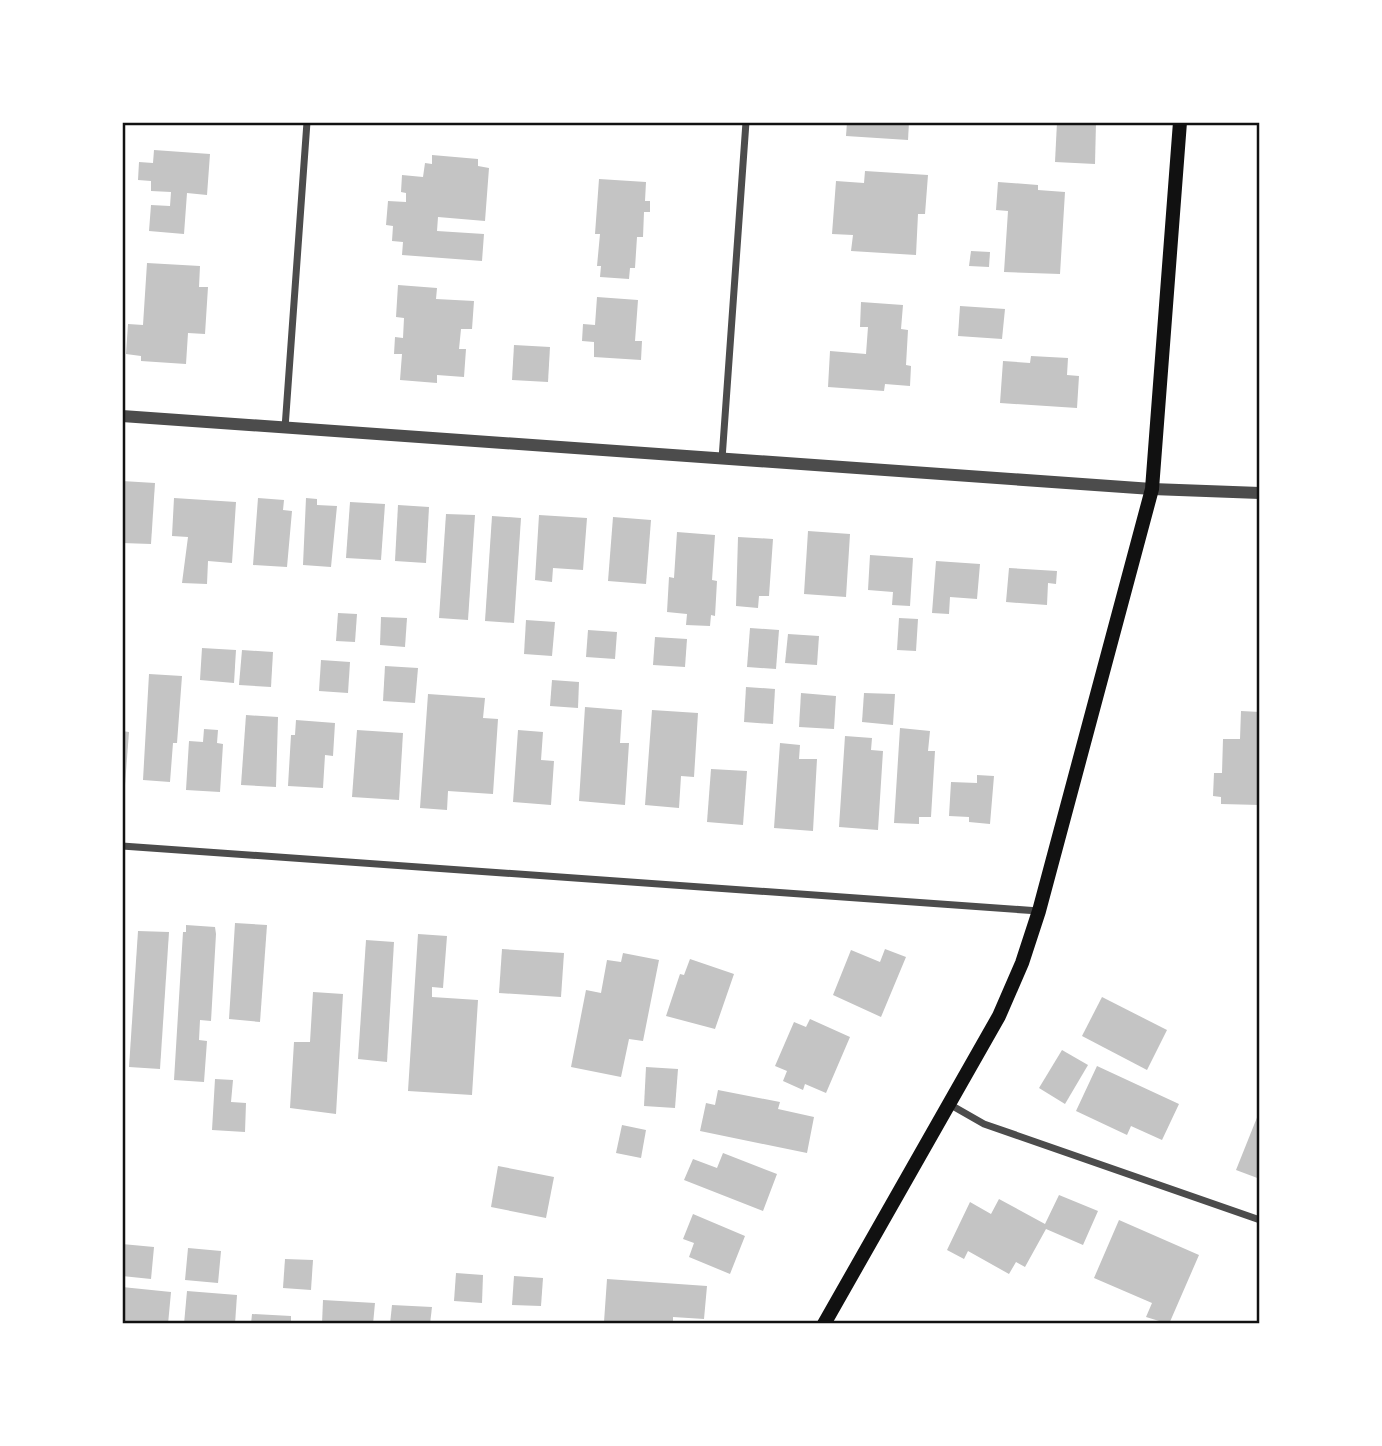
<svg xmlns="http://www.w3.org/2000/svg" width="1382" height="1446" font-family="'IBM Plex Sans',sans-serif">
<rect width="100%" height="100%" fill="#fff"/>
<g fill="#c4c4c4">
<polygon points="847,122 909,122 908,140 846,136"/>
<polygon points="1057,122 1096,122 1095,164 1055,162"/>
<polygon points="154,150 210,154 207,195 187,193 184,234 149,231 151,205 170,206 171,192 151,191 151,181 138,180 139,162 153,163"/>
<polygon points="432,155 478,159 478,166 489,168 485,221 438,217 437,231 484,234 482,261 402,255 403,242 392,241 393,226 386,225 388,201 406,202 406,193 401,192 402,175 423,177 425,163 432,164"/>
<polygon points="865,171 928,175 925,214 918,214 916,255 851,251 853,235 832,234 836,181 864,183"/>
<polygon points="599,179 646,182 645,201 650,201 650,212 644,212 643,237 637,237 635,268 630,268 629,279 600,277 601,266 597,266 600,234 595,234"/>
<polygon points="998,182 1038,185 1038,190 1065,192 1060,274 1004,272 1008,211 996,210"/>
<polygon points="971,251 990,252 989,267 969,266"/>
<polygon points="147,263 200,266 199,287 208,287 205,334 188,333 186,364 141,361 141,356 126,354 128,324 143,325"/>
<polygon points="398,285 437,288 436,299 474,301 472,329 461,329 459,349 466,349 464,377 437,375 437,383 400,380 402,354 394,354 395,337 403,338 404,318 396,317"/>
<polygon points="597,297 638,300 635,341 642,341 641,360 594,357 594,342 582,341 583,324 595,325"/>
<polygon points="861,302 903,305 901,329 908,330 906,365 911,366 910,386 885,384 884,391 828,387 830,351 866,354 868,327 860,327"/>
<polygon points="960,306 1005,309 1002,339 958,336"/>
<polygon points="514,345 550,347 548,382 512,380"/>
<polygon points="1031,356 1068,358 1067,375 1079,376 1077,408 1000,403 1003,361 1030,363"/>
<polygon points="122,481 155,483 151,544 122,543"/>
<polygon points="174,498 236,502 232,563 208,561 207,584 182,583 188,537 172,536"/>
<polygon points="258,498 284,500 283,510 292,511 287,567 253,565"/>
<polygon points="306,498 317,499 317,505 337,506 331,567 303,565"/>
<polygon points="350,502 385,504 381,560 346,558"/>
<polygon points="398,505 429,507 426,563 395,561"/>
<polygon points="446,514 475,515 468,620 439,618"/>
<polygon points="539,515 587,518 583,570 553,568 552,582 535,580"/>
<polygon points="492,516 521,518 514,623 485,621"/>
<polygon points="613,517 651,520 646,584 608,581"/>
<polygon points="808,531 850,534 846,597 804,594"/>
<polygon points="677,532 715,535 712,580 717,581 715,616 711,615 710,626 686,625 687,614 667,612 669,577 674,578"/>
<polygon points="738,537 773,539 769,596 759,596 758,608 736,606"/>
<polygon points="870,555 913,558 910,606 892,605 893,592 868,590"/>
<polygon points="936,561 980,564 977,599 950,597 949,614 932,613"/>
<polygon points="1009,568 1057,571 1056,584 1048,583 1047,605 1006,602"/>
<polygon points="338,613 357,614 355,642 336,641"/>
<polygon points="381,617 407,618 405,647 380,645"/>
<polygon points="899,618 918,619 916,651 897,650"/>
<polygon points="526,620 555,622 552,656 524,654"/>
<polygon points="750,628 779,630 776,669 747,667"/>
<polygon points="588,630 617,632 615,659 586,657"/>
<polygon points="788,634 819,636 817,665 785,663"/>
<polygon points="655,637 687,639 685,667 653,665"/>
<polygon points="202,648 236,650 234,683 200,680"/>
<polygon points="242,650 273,652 271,687 239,685"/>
<polygon points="321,660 350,662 348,693 319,691"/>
<polygon points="385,666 418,668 415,703 383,701"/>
<polygon points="149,674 182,676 177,743 173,743 170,782 143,780"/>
<polygon points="552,680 579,682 578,708 550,706"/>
<polygon points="746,687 775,689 773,724 744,722"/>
<polygon points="801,693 836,696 834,729 799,727"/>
<polygon points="864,693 895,694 893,725 862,722"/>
<polygon points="428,694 485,698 483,718 498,719 493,794 448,791 447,810 420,808"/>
<polygon points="585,707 622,710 620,743 629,743 625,805 579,801"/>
<polygon points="652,710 698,713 694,777 681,776 679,808 645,805"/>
<polygon points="1241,711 1260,712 1260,805 1221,804 1221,797 1213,796 1214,773 1222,773 1223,739 1240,739"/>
<polygon points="246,715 278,717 276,787 241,785"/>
<polygon points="296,720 335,723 333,756 325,755 323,788 288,786 291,735 295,735"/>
<polygon points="900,728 930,731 928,751 935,751 931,817 919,817 919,824 894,823"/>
<polygon points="204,729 218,730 217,743 223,744 220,792 186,790 189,741 203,742"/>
<polygon points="357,730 403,733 399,800 352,797"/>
<polygon points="518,730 543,732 541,760 554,761 551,805 513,802"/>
<polygon points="122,731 129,732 125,785 122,785"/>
<polygon points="845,736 872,738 871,750 883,751 878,830 839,827"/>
<polygon points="780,743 800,745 799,759 817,759 813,831 774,828"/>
<polygon points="711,769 747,771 743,825 707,822"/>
<polygon points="977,775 994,776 990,824 969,822 969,817 949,816 951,782 977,783"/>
<polygon points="235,923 267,925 260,1022 229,1019"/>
<polygon points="186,925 215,927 216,934 211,1021 200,1020 199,1040 207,1041 204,1082 174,1080 183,932 186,932"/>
<polygon points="138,931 169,932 160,1069 129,1067"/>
<polygon points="418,934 447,936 443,988 432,987 432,997 478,1000 472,1095 408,1091"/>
<polygon points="366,940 394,942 387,1062 358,1059"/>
<polygon points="502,949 564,953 561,997 499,993"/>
<polygon points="885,949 906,957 881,1017 833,995 851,950 880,962"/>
<polygon points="623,953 659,960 643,1041 629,1039 621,1077 571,1067 586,990 601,993 607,960 621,962"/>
<polygon points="690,959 734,974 715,1029 666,1016 680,974 684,975"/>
<polygon points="313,992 343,994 336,1114 290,1108 294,1042 310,1042"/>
<polygon points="1102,997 1167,1030 1147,1070 1082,1036"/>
<polygon points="810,1019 850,1037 826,1093 805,1084 803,1090 783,1081 787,1071 775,1066 794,1022 806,1027"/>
<polygon points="1062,1050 1088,1065 1065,1104 1039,1088"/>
<polygon points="1097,1066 1179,1104 1162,1140 1131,1126 1127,1135 1076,1111"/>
<polygon points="646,1067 678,1069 675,1108 644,1106"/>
<polygon points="215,1079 233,1080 231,1102 246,1103 245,1132 212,1130"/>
<polygon points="718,1090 780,1102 778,1109 814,1117 807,1153 700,1131 706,1103 715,1105"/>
<polygon points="1260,1110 1260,1179 1236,1170"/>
<polygon points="622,1125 646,1130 641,1158 616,1153"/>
<polygon points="723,1153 777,1174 763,1211 684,1180 693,1159 717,1168"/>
<polygon points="498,1166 554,1177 546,1218 491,1207"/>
<polygon points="1059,1195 1098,1211 1083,1245 1046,1229 1025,1267 1016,1262 1009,1274 968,1251 964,1259 947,1250 970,1202 991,1214 999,1199 1045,1224"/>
<polygon points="693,1214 745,1236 730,1274 689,1257 694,1243 683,1239"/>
<polygon points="1119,1220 1199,1255 1169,1324 1146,1317 1152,1303 1094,1278"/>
<polygon points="122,1244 154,1247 151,1279 122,1276"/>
<polygon points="188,1248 221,1251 218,1283 185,1280"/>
<polygon points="285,1259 313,1260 311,1290 283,1288"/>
<polygon points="456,1273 483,1275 482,1303 454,1301"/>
<polygon points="514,1276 543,1278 541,1306 512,1305"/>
<polygon points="607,1279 707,1286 704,1319 673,1317 673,1324 604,1322"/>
<polygon points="122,1287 171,1292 168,1324 122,1324"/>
<polygon points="187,1291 237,1295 235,1324 184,1324"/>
<polygon points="323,1300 375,1303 373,1324 322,1324"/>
<polygon points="392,1305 432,1307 430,1324 390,1324"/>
<polygon points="252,1314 291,1316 291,1324 251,1324"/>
</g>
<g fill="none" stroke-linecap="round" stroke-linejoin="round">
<g stroke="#4c4c4c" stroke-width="7">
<polyline points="285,428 307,122"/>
<polyline points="722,459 746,122"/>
<polyline points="122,846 1039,911"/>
<polyline points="949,1104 984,1124 1260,1220"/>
</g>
<polyline stroke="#4c4c4c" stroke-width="12" points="122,416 1152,489 1260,493"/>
<polyline stroke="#111" stroke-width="14" points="824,1324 999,1016 1022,963 1039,911 1152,489 1180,122"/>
</g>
<rect width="1382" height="1446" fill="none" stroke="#ffffff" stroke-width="248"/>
<rect x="124" y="124" width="1134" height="1198" fill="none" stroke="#111" stroke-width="2.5"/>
</svg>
